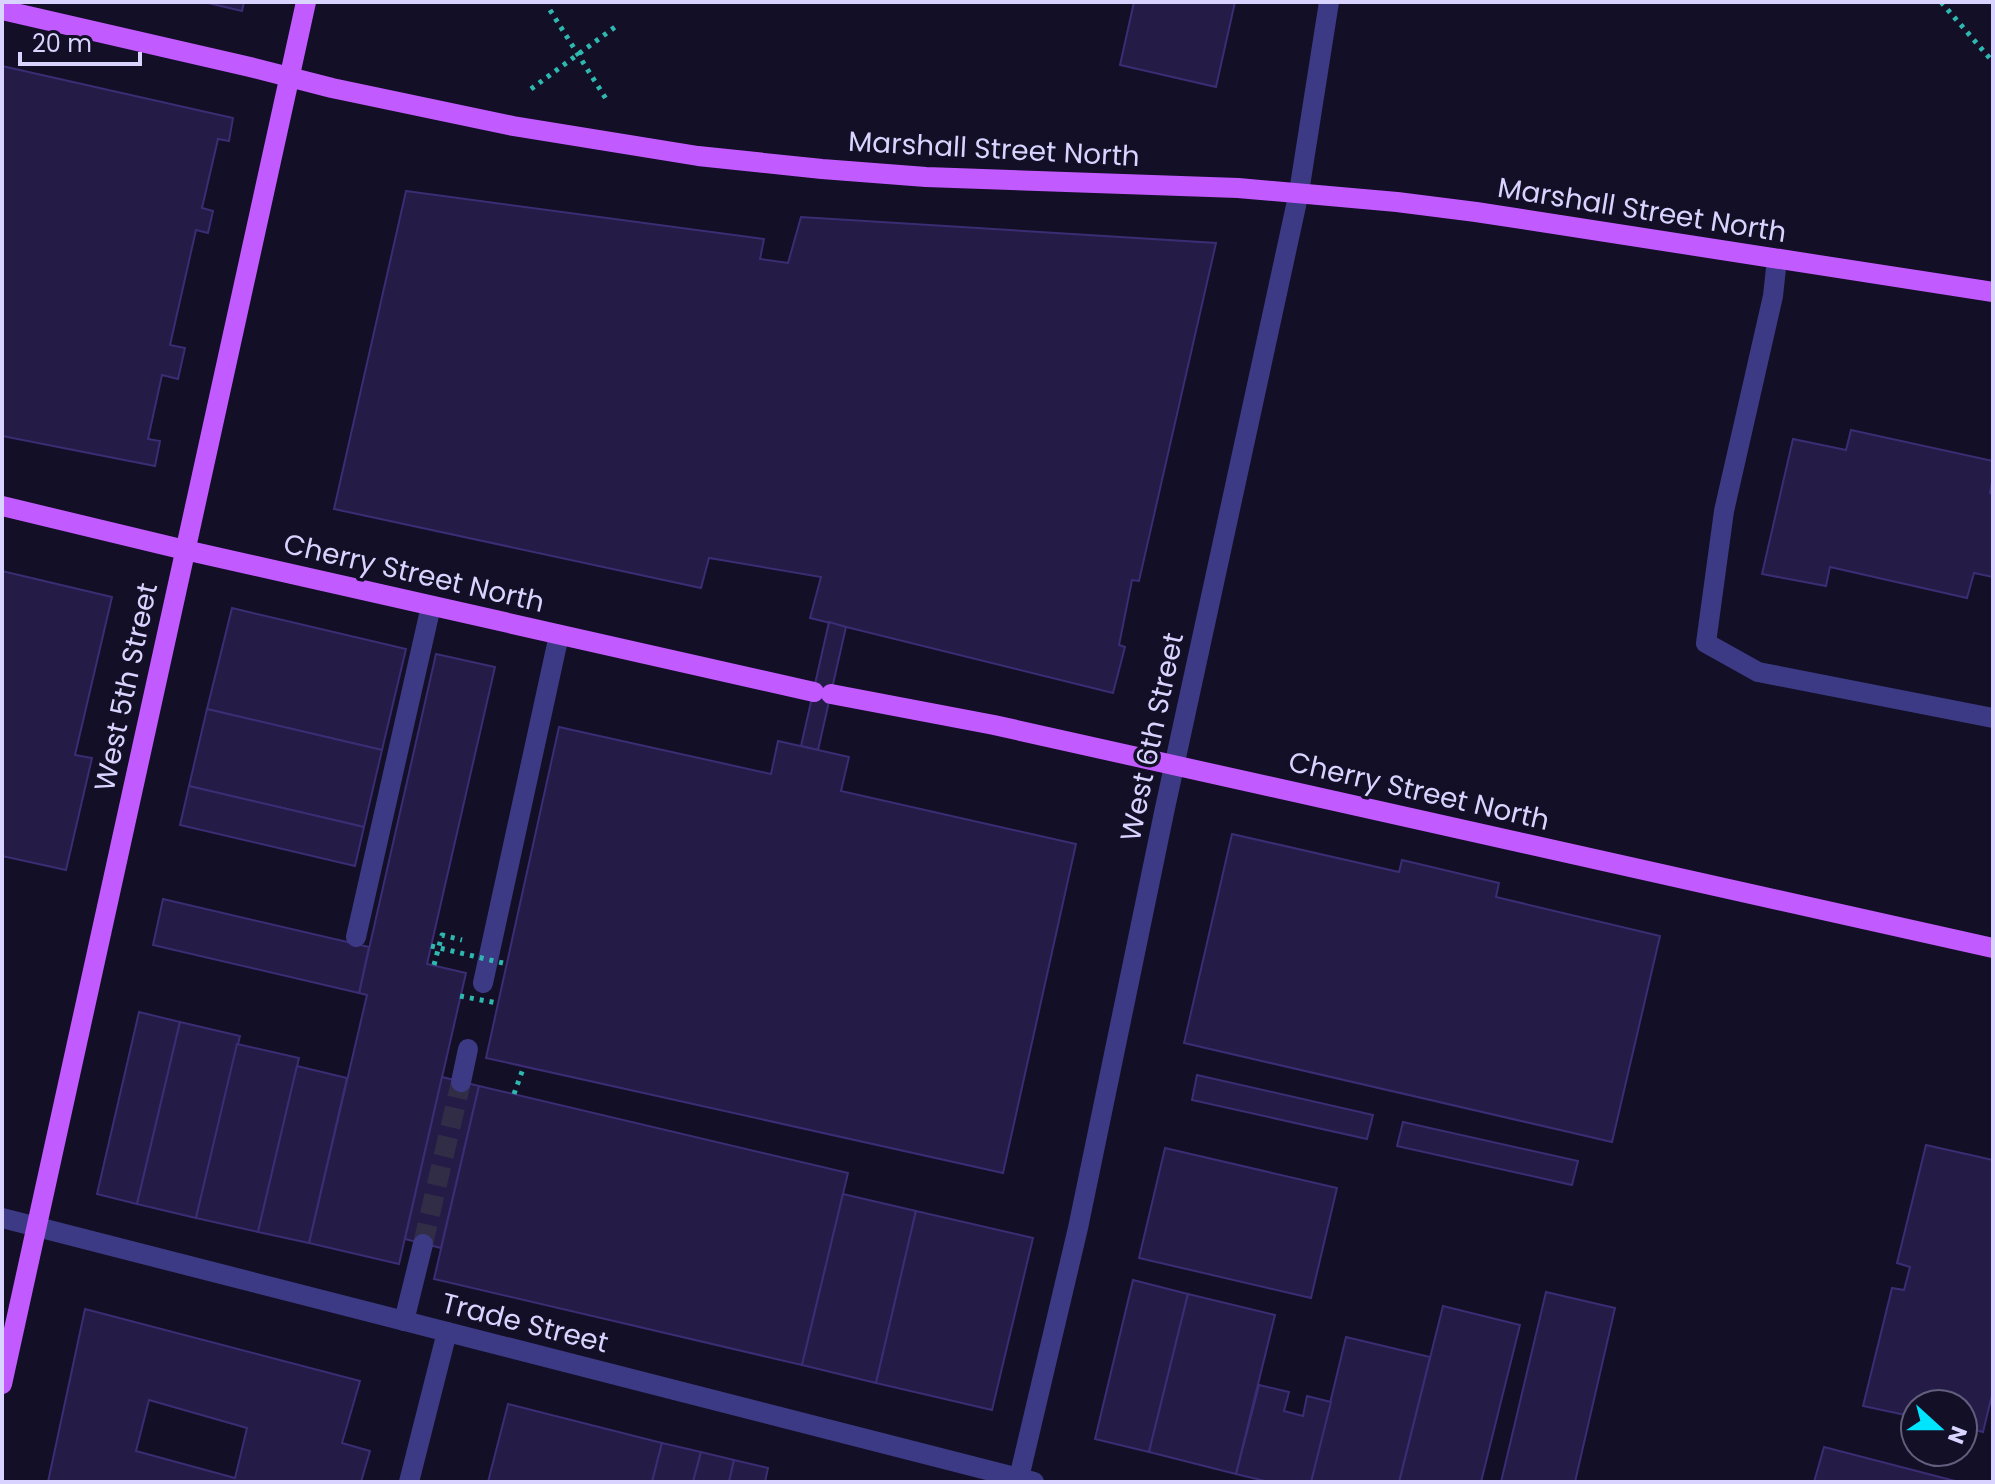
<svg xmlns="http://www.w3.org/2000/svg" width="1995" height="1484" font-family="Poppins,sans-serif">
<rect width="100%" height="100%" fill="#130f26"/>
<g fill="#241b47" stroke="#3b2d73" stroke-width="2" fill-rule="evenodd">
<polygon points="204,2 244,2 242,11"/>
<polygon points="1134,2 1235,2 1216,87 1120,65"/>
<polygon points="2,66 233,118 229,141 218,139 202,208 213,211 208,233 196,230 170,345 185,348 178,379 162,375 148,439 160,441 155,466 2,436"/>
<polygon points="406,191 764,239 760,259 788,263 801,217 1216,243 1139,581 1132,580 1119,645 1125,647 1113,693 810,618 821,577 709,558 701,588 334,509"/>
<polygon points="1851,430 1993,461 1993,477 1990,493 1993,494 1993,577 1974,573 1967,598 1830,567 1826,586 1762,574 1793,439 1846,450"/>
<polygon points="2,571 112,597 75,755 92,758 66,870 2,856"/>
<polygon points="232,608 406,649 382,750 207,709"/>
<polygon points="829,622 846,627 818,750 801,746"/>
<polygon points="436,654 495,667 427,964 466,973 399,1264 309,1243 367,995 359,993"/>
<polygon points="207,709 382,750 364,827 189,786"/>
<polygon points="559,727 771,774 778,741 818,750 849,757 841,791 1076,844 1003,1173 486,1058"/>
<polygon points="189,786 364,827 355,866 180,825"/>
<polygon points="1232,834 1399,872 1402,860 1499,883 1496,897 1660,936 1612,1142 1184,1043"/>
<polygon points="163,899 369,947 359,993 153,945"/>
<polygon points="139,1012 180,1022 137,1204 97,1194"/>
<polygon points="180,1022 240,1036 196,1218 137,1204"/>
<polygon points="237,1044 299,1058 258,1232 196,1218"/>
<polygon points="297,1066 347,1078 309,1243 258,1232"/>
<polygon points="1197,1075 1373,1115 1367,1139 1192,1100"/>
<polygon points="442,1077 479,1086 441,1248 405,1239"/>
<polygon points="479,1086 848,1173 802,1365 434,1279"/>
<polygon points="1403,1122 1578,1161 1572,1185 1397,1146"/>
<polygon points="1926,1145 1993,1160 1993,1391 1983,1432 1963,1427 1963,1404 1915,1404 1915,1417 1863,1406 1892,1288 1904,1290 1910,1267 1897,1263"/>
<polygon points="1165,1148 1337,1188 1311,1298 1139,1258"/>
<polygon points="843,1194 916,1211 876,1383 802,1365"/>
<polygon points="916,1211 1033,1238 992,1410 876,1383"/>
<polygon points="1133,1280 1188,1294 1149,1452 1095,1439"/>
<polygon points="1546,1292 1615,1308 1575,1482 1501,1482"/>
<polygon points="1188,1294 1275,1315 1236,1474 1149,1452"/>
<polygon points="1443,1306 1520,1325 1481,1482 1399,1482"/>
<path d="M85,1309l275,72 -18,62 28,8 -9,31h-313zM149,1400l98,28 -12,50 -99,-27z"/>
<polygon points="1346,1337 1430,1357 1399,1482 1311,1482"/>
<polygon points="1259,1385 1289,1392 1284,1411 1303,1416 1307,1396 1331,1402 1311,1482 1269,1482 1236,1474"/>
<polygon points="508,1404 662,1443 652,1482 488,1482"/>
<polygon points="662,1443 701,1452 693,1482 652,1482"/>
<polygon points="1824,1447 1959,1482 1814,1482"/>
<polygon points="701,1452 734,1460 729,1482 693,1482"/>
<polygon points="734,1460 768,1468 765,1482 729,1482"/>
</g>
<g fill="none" stroke-linecap="round" stroke-linejoin="round">
<polyline stroke="#312d47" stroke-width="20" stroke-dasharray="20 10" stroke-linecap="butt" points="423,1244 461,1082"/>
<g stroke="#2fb8b0" stroke-width="5" stroke-dasharray="4 6" stroke-linecap="butt">
<polyline points="1941,2 1993,62"/>
<polyline points="550,10 608,102"/>
<polyline points="531,89 615,27"/>
<polyline points="434,965 442,935 462,940"/>
<polyline points="514,1094 524,1066"/>
</g>
<g stroke="#3d3a85" stroke-width="20">
<polyline points="1777,259 1773,296 1724,511 1706,643 1758,672 1993,718"/>
<polyline points="356,937 431,606"/>
<polyline points="483,983 559,635"/>
<polyline points="461,1082 468,1049"/>
<polyline points="2,1218 1034,1482"/>
<polyline points="404,1321 423,1244"/>
<polyline points="409,1482 447,1332"/>
<polyline points="1018,1482 1078,1228 1165,808 1299,192 1329,2"/>
</g>
<g stroke="#c25bff" stroke-width="20">
<polyline points="2,10 250,67 332,88 513,126 698,156 822,169 926,177 1238,188 1397,202 1476,212 1993,292"/>
<polyline points="2,506 185,550 814,692"/>
<polyline points="831,694 994,725 1993,948"/>
<polyline points="2,1384 306,2"/>
</g>
<g stroke="#2fb8b0" stroke-width="5" stroke-dasharray="4 6" stroke-linecap="butt">
<polyline points="431,946 507,964"/>
<polyline points="460,996 497,1003"/>
</g>
</g>
<g text-anchor="middle" dominant-baseline="central" stroke-width="7" stroke-linejoin="round" paint-order="stroke">
<g font-size="28" fill="#d9d4ff" stroke="#130f26">
<text transform="translate(994 149) rotate(3)">Marshall Street North</text>
<text transform="translate(1642 210) rotate(9)">Marshall Street North</text>
<text transform="translate(414 573) rotate(13)">Cherry Street North</text>
<text transform="translate(126 687) rotate(-78)">West 5th Street</text>
<text transform="translate(1152 737) rotate(-78)">West 6th Street</text>
<text transform="translate(1419 791) rotate(13)">Cherry Street North</text>
<text transform="translate(525 1323) rotate(14)">Trade Street</text>
</g>
</g>
<rect width="1995" height="1484" fill="none" stroke="#d9d4ff" stroke-width="8"/>
<g transform="translate(1939 1428) rotate(111)"><circle r="38" fill="#130f26" stroke="#625e7d" stroke-width="2"/>
<path d="M0-6L14 30L0 20L-14 30Z" fill="#00e5ff"/>
<text y="-12" font-size="22" font-weight="bold" text-anchor="middle" fill="#d9d4ff">N</text>
</g>
<path d="M20 52v12h120v-12" fill="none" stroke="#d9d4ff" stroke-width="4"/>
<text x="32" y="52" font-size="24" fill="#d9d4ff" stroke="#130f26" stroke-width="6" paint-order="stroke">20 m</text>
</svg>
